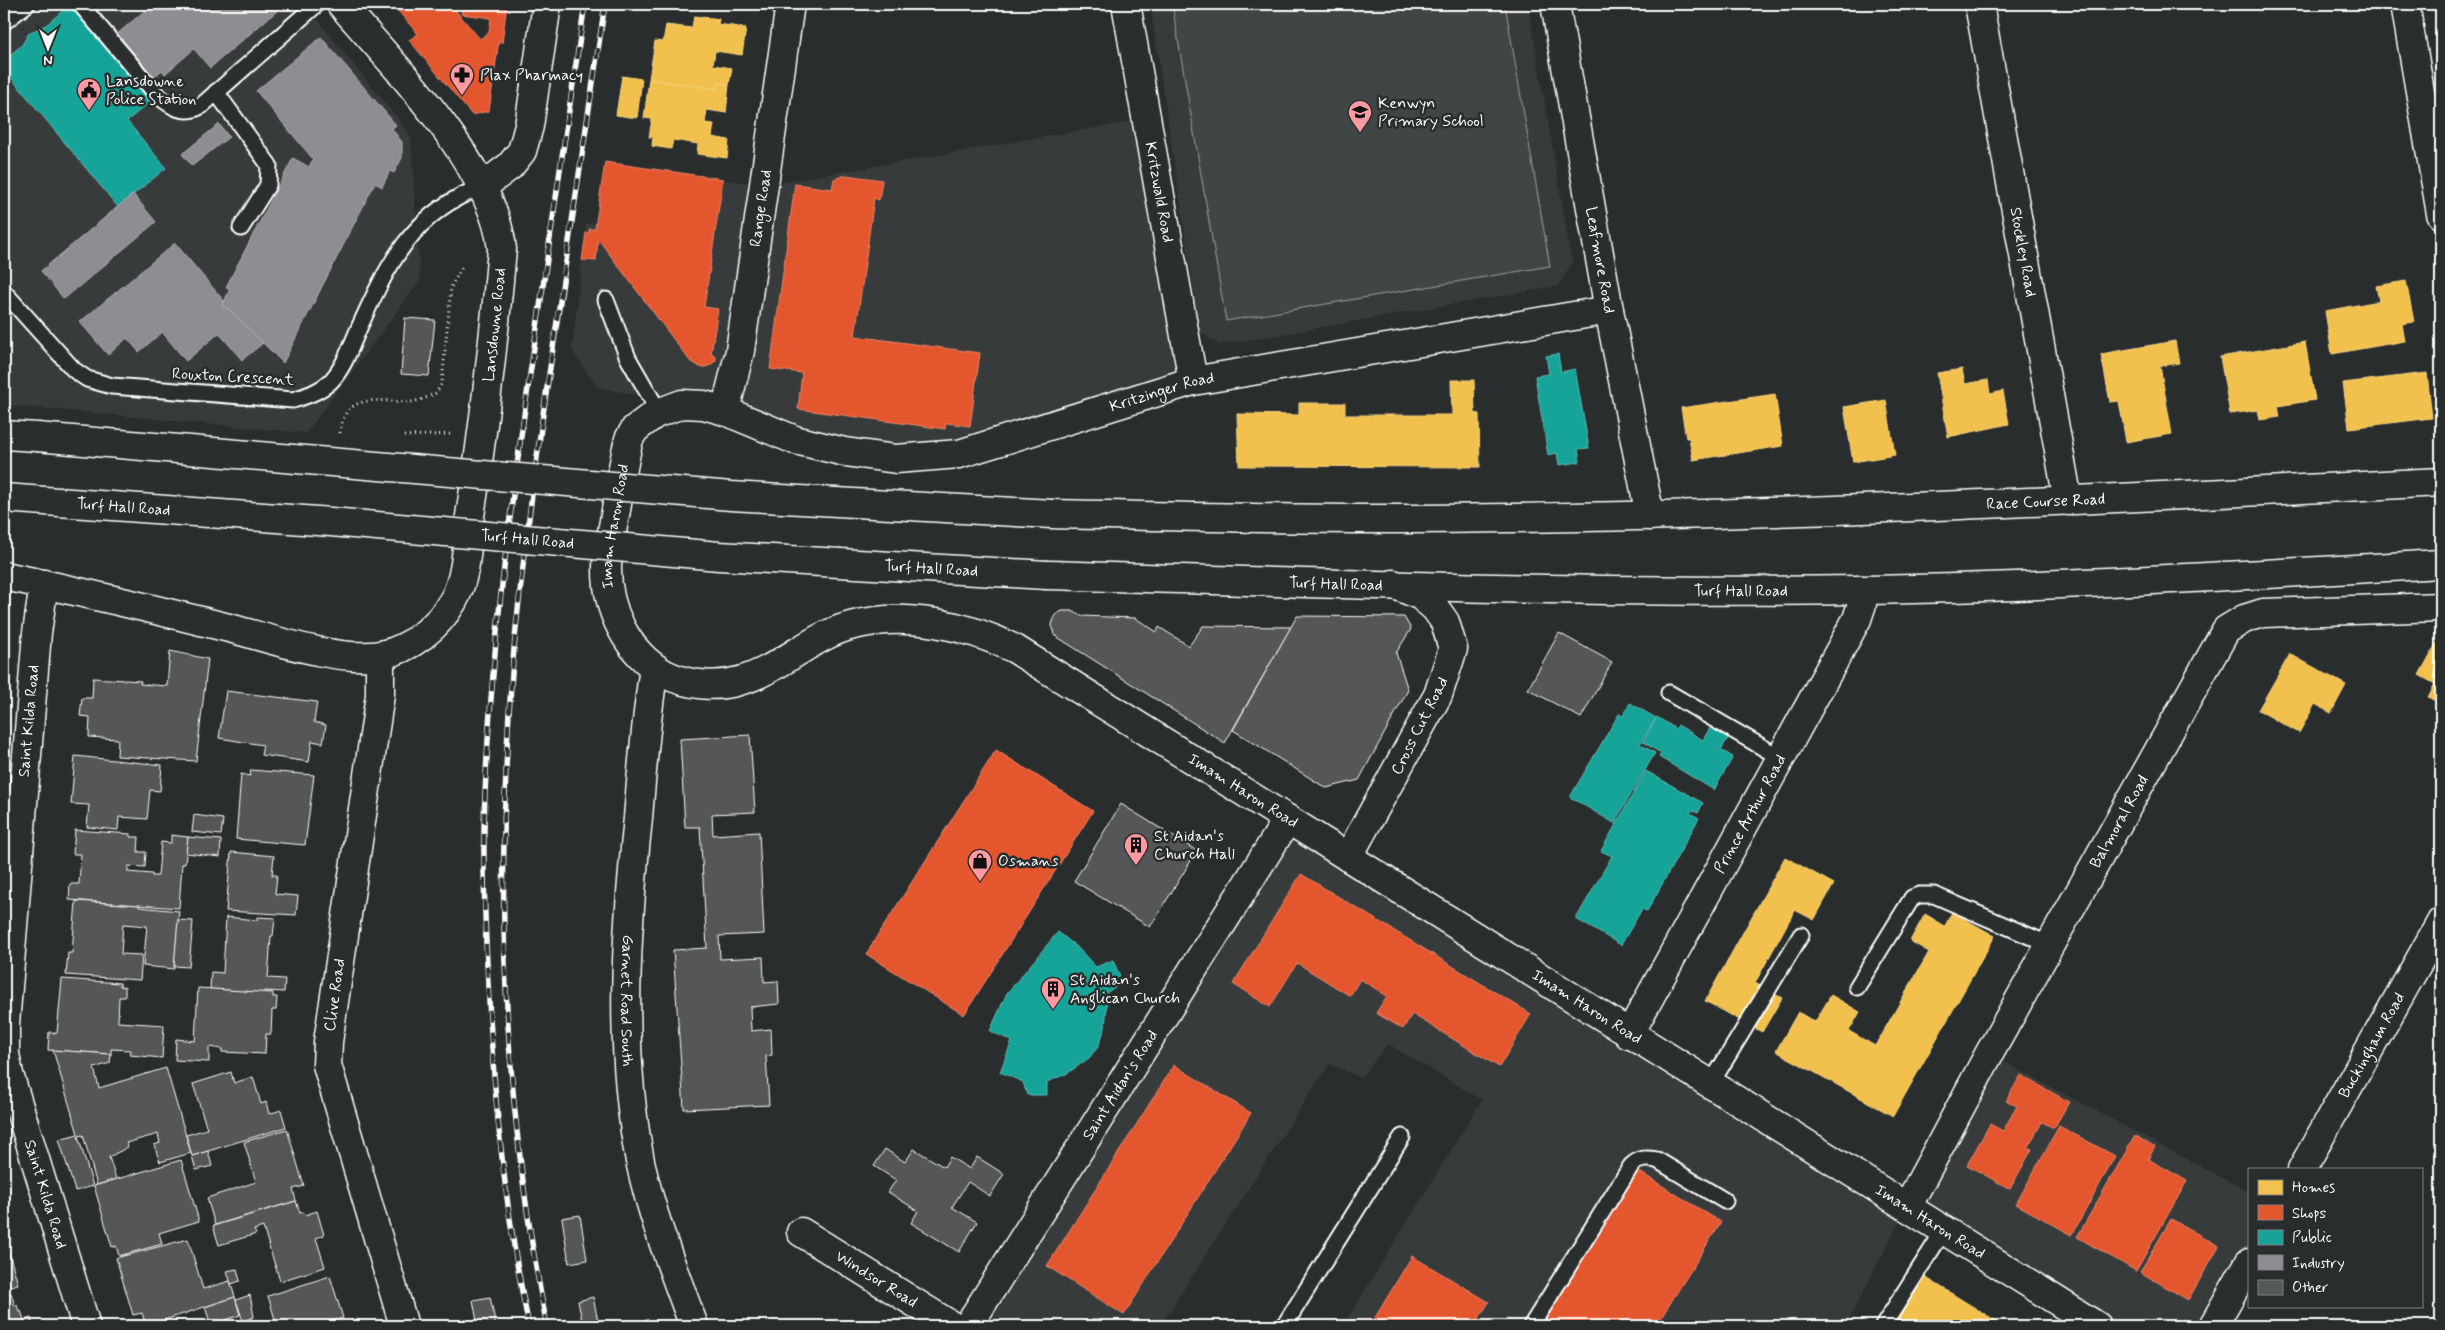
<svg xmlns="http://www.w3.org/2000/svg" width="2445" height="1330" font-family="Mynerve,sans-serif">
<rect width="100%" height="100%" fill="#2a2d2e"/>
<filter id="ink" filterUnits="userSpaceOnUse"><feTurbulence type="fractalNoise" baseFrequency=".02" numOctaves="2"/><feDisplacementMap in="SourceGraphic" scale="10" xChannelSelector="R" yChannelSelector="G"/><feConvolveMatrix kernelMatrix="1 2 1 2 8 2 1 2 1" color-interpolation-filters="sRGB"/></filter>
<g filter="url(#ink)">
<g fill="#373a3b">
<polygon points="4,4 305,4 403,125 411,138 420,281 306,433 4,405"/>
<polygon points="1150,4 1528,4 1572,263 1558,286 1219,345 1200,332"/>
<polygon points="1147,119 1193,381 896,459 682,404 597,387 572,350 586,224 594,223 606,165 764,185"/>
<polygon points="1288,819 1907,1207 1989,1054 2249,1192 2249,1263 2213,1326 2097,1326 1907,1207 1846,1326 1343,1326 1482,1100 1388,1044 1361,1078 1329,1064 1160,1326 968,1326"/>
</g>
<polygon fill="#414445" stroke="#a0a2a2" points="1172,4 1505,4 1550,266 1226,321"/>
<g fill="#f2c14e" stroke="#f6d483">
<polygon points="704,4 738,4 737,9"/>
<polygon points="694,16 719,19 718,24 746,28 742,55 715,51 713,65 732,68 729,85 718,83 717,89 649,79 655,41 663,42 666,25 692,28"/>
<polygon points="622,76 642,79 637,118 616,115"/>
<polygon points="649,79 717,89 718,83 729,85 726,113 707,110 705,123 714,124 712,137 729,140 727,158 697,154 698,144 673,140 671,149 652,146 653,137 649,137 652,119 644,118"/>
<polygon points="2406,281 2414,322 2402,324 2405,341 2332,354 2325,311 2379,301 2376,286"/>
<polygon points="2175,341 2179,363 2160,366 2172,434 2126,442 2119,401 2110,402 2101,354"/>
<polygon points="2305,342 2315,400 2278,406 2280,417 2260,420 2258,410 2230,414 2220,357"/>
<polygon points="1962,369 1965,384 1988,380 1990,394 2003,391 2009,424 1948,437 1937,373"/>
<polygon points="2427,373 2432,418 2349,428 2343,383"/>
<polygon points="1451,380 1474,380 1475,413 1479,414 1480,467 1239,466 1237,414 1299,415 1299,403 1345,403 1345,415 1452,415"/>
<polygon points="1775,394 1783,446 1693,460 1689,438 1686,438 1681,408"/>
<polygon points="1886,400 1895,455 1853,462 1844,407"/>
<polygon points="2441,635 2441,704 2428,697 2435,684 2419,675"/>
<polygon points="2290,654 2346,685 2331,713 2315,704 2299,733 2258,710"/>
<polygon points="1785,857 1834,884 1814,920 1795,910 1755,983 1782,998 1762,1032 1705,1001"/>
<polygon points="1952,912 1995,936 1893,1116 1776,1051 1798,1012 1815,1022 1831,995 1860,1012 1849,1031 1875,1046 1929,952 1910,941 1925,914 1945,926"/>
<polygon points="1920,1274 2001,1324 2000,1326 1899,1326 1890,1321"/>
</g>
<g fill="#e4572e" stroke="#ec896d">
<polygon points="392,4 452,4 451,5 480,39 489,32 491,18 461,14 463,6 454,4 507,4 502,43 499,40 489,111 472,115 409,40 418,34"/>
<polygon points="605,162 723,179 704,307 718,309 711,354 716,357 716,360 711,365 702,368 690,361 598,239 596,261 582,260 586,233 589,233 589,229 595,229"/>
<polygon points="846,175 882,180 879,200 874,198 855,336 980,353 970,426 946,423 945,429 798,409 802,373 770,369 795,184 832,189 834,179"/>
<polygon points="996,750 1093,811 964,1015 866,954"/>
<polygon points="1301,874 1531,1014 1499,1067 1412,1014 1403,1029 1376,1013 1387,996 1360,979 1350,996 1297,963 1270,1007 1233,984"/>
<polygon points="1174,1065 1251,1113 1124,1315 1047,1266"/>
<polygon points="2021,1075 2069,1102 2054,1128 2042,1122 2028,1147 2032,1149 2010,1189 1967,1165 1990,1124 2003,1131 2017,1106 2006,1101"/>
<polygon points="2059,1126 2115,1156 2072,1235 2016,1204"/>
<polygon points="2135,1136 2155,1147 2148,1159 2187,1181 2136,1271 2077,1237"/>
<polygon points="1638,1171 1721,1222 1656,1326 1542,1326"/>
<polygon points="2171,1219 2219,1246 2188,1300 2140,1272"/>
<polygon points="1412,1256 1489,1302 1474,1326 1370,1326"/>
</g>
<g fill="#17a398" stroke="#5dbfb7">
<polygon points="70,5 151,101 127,121 166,168 118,207 4,69 4,60 22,45 29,33 46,25"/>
<polygon points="1558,354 1561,372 1575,369 1589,448 1578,449 1580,462 1559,465 1557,453 1548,455 1535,376 1549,374 1546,356"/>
<polygon points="1630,703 1656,718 1640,744 1655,753 1614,823 1570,797 1619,714 1623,716"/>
<polygon points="1657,717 1676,729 1678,725 1703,740 1710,728 1728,738 1721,750 1733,757 1714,790 1659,757 1661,753 1643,742"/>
<polygon points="1646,771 1703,803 1698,813 1692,810 1690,813 1699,818 1647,911 1642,909 1621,945 1576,919 1612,856 1601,851"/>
<polygon points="1058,932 1077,947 1096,967 1113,960 1122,982 1105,994 1107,1004 1105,1028 1098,1047 1089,1058 1068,1073 1047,1082 1047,1095 1027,1095 1023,1082 1000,1072 1012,1041 990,1031 1007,993"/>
</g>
<g fill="#8d8d92" stroke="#afafb3">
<polygon points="154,4 285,4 210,68 194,49 165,74 162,70 153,78 116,35 149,7 153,12 158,8"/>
<polygon points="321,37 396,125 392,129 402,142 402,158 394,173 390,171 382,187 375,183 283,363 230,310 222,306 230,289 226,287 293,158 309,167 313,159 256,91"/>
<polygon points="219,124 229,137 192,166 182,154"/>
<polygon points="133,194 156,222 64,299 41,271"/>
<polygon points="175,243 224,301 222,306 230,310 263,343 242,360 219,333 186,361 162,332 139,352 127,338 108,355 80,322"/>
</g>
<g fill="#555758" stroke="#fff">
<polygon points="405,318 435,320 429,376 401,374"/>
<polygon points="1062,611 1072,611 1082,616 1135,618 1157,632 1159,627 1189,646 1203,626 1291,627 1225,743 1054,635 1052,625 1055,615"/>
<polygon points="1297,616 1404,617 1411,629 1396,653 1408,690 1359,780 1326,788 1233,730"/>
<polygon points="1559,633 1612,662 1581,718 1528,689"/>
<polygon points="170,651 208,659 196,761 117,756 118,739 89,737 90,717 80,716 82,698 92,698 93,678 141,681 140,684 167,686"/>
<polygon points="226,691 317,702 314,722 326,725 323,743 312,741 309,762 261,755 263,745 219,738"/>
<polygon points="750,735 755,812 712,814 713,835 759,832 764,934 719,936 720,959 763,957 764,982 778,981 779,1004 750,1007 751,1031 771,1029 772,1055 766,1056 769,1105 684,1109 673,950 707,948 700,827 685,827 680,739"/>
<polygon points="75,756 162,765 160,791 150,790 147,819 119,817 118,830 87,827 89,805 71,804"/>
<polygon points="251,770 314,775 305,845 236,839 241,774 250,776"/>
<polygon points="1121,804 1197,851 1150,927 1074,881"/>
<polygon points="194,815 223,819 221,835 192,832"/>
<polygon points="75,830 130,834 130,837 139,837 138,852 146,852 145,867 128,866 128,872 152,874 152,876 158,876 161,842 171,843 171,835 188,837 185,864 182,864 179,908 69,900 70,884 79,884 81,854 73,854"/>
<polygon points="188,837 221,840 220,857 186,853"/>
<polygon points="231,852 274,856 272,875 277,875 275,894 298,896 296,915 226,911"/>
<polygon points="76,901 139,905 139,907 179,911 174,969 143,966 147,926 123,924 121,954 142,955 140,980 66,975 68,953 72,953"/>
<polygon points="226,917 257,920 257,917 275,918 273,936 271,936 268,978 285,979 284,992 264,991 264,993 210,989 211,972 223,973"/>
<polygon points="178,920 193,921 189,967 174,966"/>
<polygon points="62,979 120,983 120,986 125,987 125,997 119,997 118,1022 164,1025 162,1058 130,1055 131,1050 111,1049 111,1054 48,1050 49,1032 57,1033"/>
<polygon points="198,988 273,993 273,997 277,997 276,1010 272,1010 271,1034 266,1034 265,1054 222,1052 222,1049 209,1047 209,1062 175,1060 176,1039 195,1041"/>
<polygon points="53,1050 111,1054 110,1063 94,1068 99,1088 166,1068 191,1153 160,1162 154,1145 160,1143 158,1134 126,1143 128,1147 109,1157 116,1179 97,1185 83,1135 78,1136 93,1186 75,1191 59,1139 78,1134"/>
<polygon points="231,1072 234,1083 253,1077 261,1104 266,1102 269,1114 281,1110 286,1127 192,1156 186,1135 207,1129 193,1084"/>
<polygon points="287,1129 304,1186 293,1189 296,1201 215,1225 207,1198 256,1182 244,1142"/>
<polygon points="885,1149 905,1162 914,1149 944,1167 950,1157 970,1169 977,1157 1004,1174 990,1196 968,1182 952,1207 977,1222 959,1252 911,1223 918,1211 888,1192 896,1180 874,1166"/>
<polygon points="208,1151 212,1166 196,1170 192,1156"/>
<polygon points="181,1160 199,1221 159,1233 162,1244 119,1256 116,1246 112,1247 94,1186"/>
<polygon points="296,1201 300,1213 303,1212 305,1215 317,1211 324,1235 316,1238 325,1267 280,1281 263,1227 254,1230 256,1234 219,1245 213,1226"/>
<polygon points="580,1215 587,1260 569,1263 562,1218"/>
<polygon points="4,1236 18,1284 4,1288"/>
<polygon points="188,1239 203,1289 230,1281 235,1297 146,1326 142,1313 133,1315 116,1258"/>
<polygon points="237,1269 240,1281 231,1284 227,1271"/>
<polygon points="330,1276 343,1318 317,1326 277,1326 268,1296"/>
<polygon points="11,1293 15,1306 17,1305 19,1312 21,1311 24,1320 31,1318 33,1326 4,1326 4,1295"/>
<polygon points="250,1295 254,1317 243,1321 236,1300"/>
<polygon points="235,1297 240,1315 211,1325 205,1307"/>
<polygon points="490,1297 496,1326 478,1326 473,1300"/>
<polygon points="593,1297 599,1326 583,1326 578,1301"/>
</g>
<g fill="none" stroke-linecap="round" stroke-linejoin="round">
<g stroke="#fff" stroke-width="19">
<g id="service">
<path d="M80,4l77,91c14,11 26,21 44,11l116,-102"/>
<polyline points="4,22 27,4"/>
<polyline points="216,92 269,165 268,185 241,228"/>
<path d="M4,292l70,78 13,9 25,7 181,14c13,-4 26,-8 37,-18 14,-14 21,-36 29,-54 28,-62 54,-117 123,-141"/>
<polyline points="606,300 628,358 659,412"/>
<polyline points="1669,693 1781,758"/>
<polyline points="1857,987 1912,898 1919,895 1934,895 2050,945"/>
<polyline points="1710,1085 1801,935"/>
<polyline points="1284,1326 1402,1137"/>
<path d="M1531,1326l100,-160c8,-8 15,-8 26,-6l68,41"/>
<polyline points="1883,1326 1944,1230"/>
</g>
</g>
<g stroke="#fff" stroke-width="31">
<g id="minor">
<path id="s1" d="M1126,4l67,377"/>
<path id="s2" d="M1555,4l54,306 41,206"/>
<path id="s3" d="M1979,4l89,497"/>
<polyline points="2405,4 2441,214"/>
<polyline points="482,187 510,166 522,151 529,126 547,4"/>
<path id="s4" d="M725,411l15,-60 50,-347"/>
<path id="s5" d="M4,576c77,15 153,34 229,53 41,11 106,33 148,26 30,-6 57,-28 72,-54 14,-23 14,-59 17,-85 14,-89 24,-178 32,-267 -8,-82 -108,-183 -161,-245"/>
<path id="s6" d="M44,584l-7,49 -32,391v30l4,20 77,252"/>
<polyline points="380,655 380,695 328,1042 327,1065 404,1326"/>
<path id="s7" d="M654,668c-8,50 -12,100 -16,150 -12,114 -20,229 2,343 12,56 34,111 54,165"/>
<path id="s8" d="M1348,857l-333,-208c-47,-24 -109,-37 -161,-24 -43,10 -73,45 -115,56 -24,7 -52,4 -74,-7 -38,-21 -59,-65 -58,-108 1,-18 6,-38 9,-56 4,-23 7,-47 13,-71l6,-10 20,-15 27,-10 22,1 21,6 70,29 50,12 51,7 63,-5 234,-73 416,-71"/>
<path id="s9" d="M2302,1169l139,-247"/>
<path id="s10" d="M1907,1207l82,-153 237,-424 18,-11 19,-6 178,-6"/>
<path id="s11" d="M801,1232l151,94"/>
<path id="s12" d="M968,1326l320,-507"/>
<polyline points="2213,1326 2249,1263"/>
</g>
</g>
<g stroke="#fff" stroke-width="31">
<g id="tertiary">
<path id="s13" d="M1393,584l28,12 14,12 10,14 8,27 -15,46 -90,162 749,469"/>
<path id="s14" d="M1629,1035l228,-416 5,-15 -1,-14"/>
</g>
</g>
<g stroke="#fff" stroke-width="31">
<g id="primary">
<polyline points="4,435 37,437"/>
<path id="s15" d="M1052,514c107,2 214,5 321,5 356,0 713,-19 1068,-37"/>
<path id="s16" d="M1047,575c270,8 542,19 813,15 194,-3 388,-15 581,-26"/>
</g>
</g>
<g stroke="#fff" stroke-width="3" stroke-dasharray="1 4" stroke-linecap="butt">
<path d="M340,433c5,-43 40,-31 71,-31 8,-1 18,-5 25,-9l6,-10 9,-96 11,-20"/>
<polyline points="404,436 452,434"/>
</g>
<use href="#service" stroke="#2a2d2e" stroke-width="15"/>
<use href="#minor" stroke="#2a2d2e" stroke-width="28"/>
<use href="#tertiary" stroke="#2a2d2e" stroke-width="28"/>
<use href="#primary" stroke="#2a2d2e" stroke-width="28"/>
<g stroke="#fff" stroke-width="5.5">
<g id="rail">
<path d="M529,1326c-23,-107 -34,-216 -40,-325 -4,-69 -7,-138 -4,-207 7,-152 27,-302 50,-453 16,-112 33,-225 50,-337"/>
<path d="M547,1326c-44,-219 -53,-444 -34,-666 7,-80 18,-160 29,-239 20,-139 42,-278 63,-417"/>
</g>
</g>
<use href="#rail" stroke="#2a2d2e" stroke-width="4" stroke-dasharray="11" stroke-linecap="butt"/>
<g stroke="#fff" stroke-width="31" stroke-linecap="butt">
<g id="primary-bridge">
<polyline points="37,437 731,496 1052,514"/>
<path id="s17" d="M4,498l327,24 388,34 328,19"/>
</g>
</g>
<use href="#primary-bridge" stroke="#2a2d2e" stroke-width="28"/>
</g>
</g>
<defs>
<g id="pharmacy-pin" transform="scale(1.25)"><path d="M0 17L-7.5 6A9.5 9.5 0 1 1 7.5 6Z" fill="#ff9aa2" stroke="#2a2d2e"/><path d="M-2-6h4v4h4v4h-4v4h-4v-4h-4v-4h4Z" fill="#111"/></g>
<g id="civic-pin" transform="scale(1.25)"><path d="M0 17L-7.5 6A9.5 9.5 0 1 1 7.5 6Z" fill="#ff9aa2" stroke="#2a2d2e"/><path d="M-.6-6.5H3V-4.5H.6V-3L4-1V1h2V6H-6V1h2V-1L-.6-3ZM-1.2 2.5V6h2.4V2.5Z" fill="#111"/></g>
<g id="school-pin" transform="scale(1.25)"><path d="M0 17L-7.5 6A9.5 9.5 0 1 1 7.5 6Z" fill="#ff9aa2" stroke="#2a2d2e"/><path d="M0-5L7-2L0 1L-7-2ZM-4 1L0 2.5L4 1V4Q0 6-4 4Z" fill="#111"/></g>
<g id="building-pin" transform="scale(1.25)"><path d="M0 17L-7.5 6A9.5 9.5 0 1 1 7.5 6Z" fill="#ff9aa2" stroke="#2a2d2e"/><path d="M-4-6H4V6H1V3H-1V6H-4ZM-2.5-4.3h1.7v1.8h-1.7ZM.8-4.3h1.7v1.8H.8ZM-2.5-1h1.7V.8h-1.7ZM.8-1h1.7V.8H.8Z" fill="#111"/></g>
<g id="shop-pin" transform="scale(1.25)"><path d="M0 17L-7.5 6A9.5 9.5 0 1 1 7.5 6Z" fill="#ff9aa2" stroke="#2a2d2e"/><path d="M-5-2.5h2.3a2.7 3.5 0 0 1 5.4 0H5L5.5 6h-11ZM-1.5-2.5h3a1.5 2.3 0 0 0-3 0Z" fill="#111"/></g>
</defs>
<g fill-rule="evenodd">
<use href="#pharmacy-pin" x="462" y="75"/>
<use href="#civic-pin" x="89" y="90"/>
<use href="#school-pin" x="1360" y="112"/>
<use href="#building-pin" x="1136" y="845"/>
<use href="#shop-pin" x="980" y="861"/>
<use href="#building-pin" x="1053" y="989"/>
</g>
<g text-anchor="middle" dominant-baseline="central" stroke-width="5" stroke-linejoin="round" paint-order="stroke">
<g font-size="16" fill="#fff" stroke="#2a2d2e" text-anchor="start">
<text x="480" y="75">Plax Pharmacy</text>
<text x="106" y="81">Lansdowne<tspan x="106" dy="18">Police Station</tspan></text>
<text x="1378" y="103">Kenwyn<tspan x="1378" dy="18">Primary School</tspan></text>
<text x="1154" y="836">St Aidan's<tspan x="1154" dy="18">Church Hall</tspan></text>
<text x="998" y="861">Osmans</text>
<text x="1070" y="980">St Aidan's<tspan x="1070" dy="18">Anglican Church</tspan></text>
</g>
<g font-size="16" fill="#fff" stroke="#2a2d2e">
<text stroke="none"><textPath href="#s1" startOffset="191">Kritzwald Road</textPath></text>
<text stroke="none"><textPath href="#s4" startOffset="206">Range Road</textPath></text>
<text stroke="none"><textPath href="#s3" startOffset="252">Stockley Road</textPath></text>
<text stroke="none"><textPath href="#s2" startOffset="260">Leafmore Road</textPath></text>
<text stroke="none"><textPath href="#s5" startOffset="759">Lansdowne Road</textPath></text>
<text transform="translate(233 377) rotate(3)">Rouxton Crescent</text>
<text stroke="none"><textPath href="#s8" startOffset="1584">Kritzinger Road</textPath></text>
<text stroke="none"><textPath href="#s15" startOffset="994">Race Course Road</textPath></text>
<text stroke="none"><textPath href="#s17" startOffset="120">Turf Hall Road</textPath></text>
<text stroke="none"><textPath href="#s8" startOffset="932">Imam Haron Road</textPath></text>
<text stroke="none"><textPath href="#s17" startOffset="525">Turf Hall Road</textPath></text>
<text stroke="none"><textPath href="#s17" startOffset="930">Turf Hall Road</textPath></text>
<text stroke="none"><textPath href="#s16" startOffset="289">Turf Hall Road</textPath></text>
<text stroke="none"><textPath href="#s16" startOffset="694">Turf Hall Road</textPath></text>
<text transform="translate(29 721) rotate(-85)">Saint Kilda Road</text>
<text transform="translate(1420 726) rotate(-63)">Cross Cut Road</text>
<text transform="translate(1243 791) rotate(32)">Imam Haron Road</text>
<text stroke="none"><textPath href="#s14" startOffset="252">Prince Arthur Road</textPath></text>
<text stroke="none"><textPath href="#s10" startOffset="440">Balmoral Road</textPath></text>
<text transform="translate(335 995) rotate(-82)">Clive Road</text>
<text stroke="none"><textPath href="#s7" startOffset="334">Garnet Road South</textPath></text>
<text stroke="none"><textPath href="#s13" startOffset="610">Imam Haron Road</textPath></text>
<text stroke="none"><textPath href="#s9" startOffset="142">Buckingham Road</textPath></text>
<text stroke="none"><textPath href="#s12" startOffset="285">Saint Aidan's Road</textPath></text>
<text stroke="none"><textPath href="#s6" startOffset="618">Saint Kilda Road</textPath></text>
<text stroke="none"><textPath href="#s13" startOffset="1015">Imam Haron Road</textPath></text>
<text stroke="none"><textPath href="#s11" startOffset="89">Windsor Road</textPath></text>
</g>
</g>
<rect width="2445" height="1330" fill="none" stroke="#2a2d2e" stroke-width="20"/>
<rect x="10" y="10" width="2425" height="1310" fill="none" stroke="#fff" stroke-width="2" filter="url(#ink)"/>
<rect x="2248" y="1168" width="175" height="140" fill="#2a2d2e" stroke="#7f8182"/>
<rect x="2258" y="1180" width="25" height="15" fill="#f2c14e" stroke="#7f8182"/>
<text x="2292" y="1192" font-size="15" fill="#ffffff">Homes</text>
<rect x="2258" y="1205" width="25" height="15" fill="#e4572e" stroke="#7f8182"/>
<text x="2292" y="1218" font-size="15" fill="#ffffff">Shops</text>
<rect x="2258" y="1230" width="25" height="15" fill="#17a398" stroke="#7f8182"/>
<text x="2292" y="1242" font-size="15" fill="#ffffff">Public</text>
<rect x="2258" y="1255" width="25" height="15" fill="#8d8d92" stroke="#7f8182"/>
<text x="2292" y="1268" font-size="15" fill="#ffffff">Industry</text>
<rect x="2258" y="1280" width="25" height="15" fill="#555758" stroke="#7f8182"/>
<text x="2292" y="1292" font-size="15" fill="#ffffff">Other</text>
<g transform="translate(48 48) rotate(180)" stroke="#2a2d2e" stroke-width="4" paint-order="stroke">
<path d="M0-4L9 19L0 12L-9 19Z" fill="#ffffff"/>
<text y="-8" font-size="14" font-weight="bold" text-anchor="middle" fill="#ffffff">N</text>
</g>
</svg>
